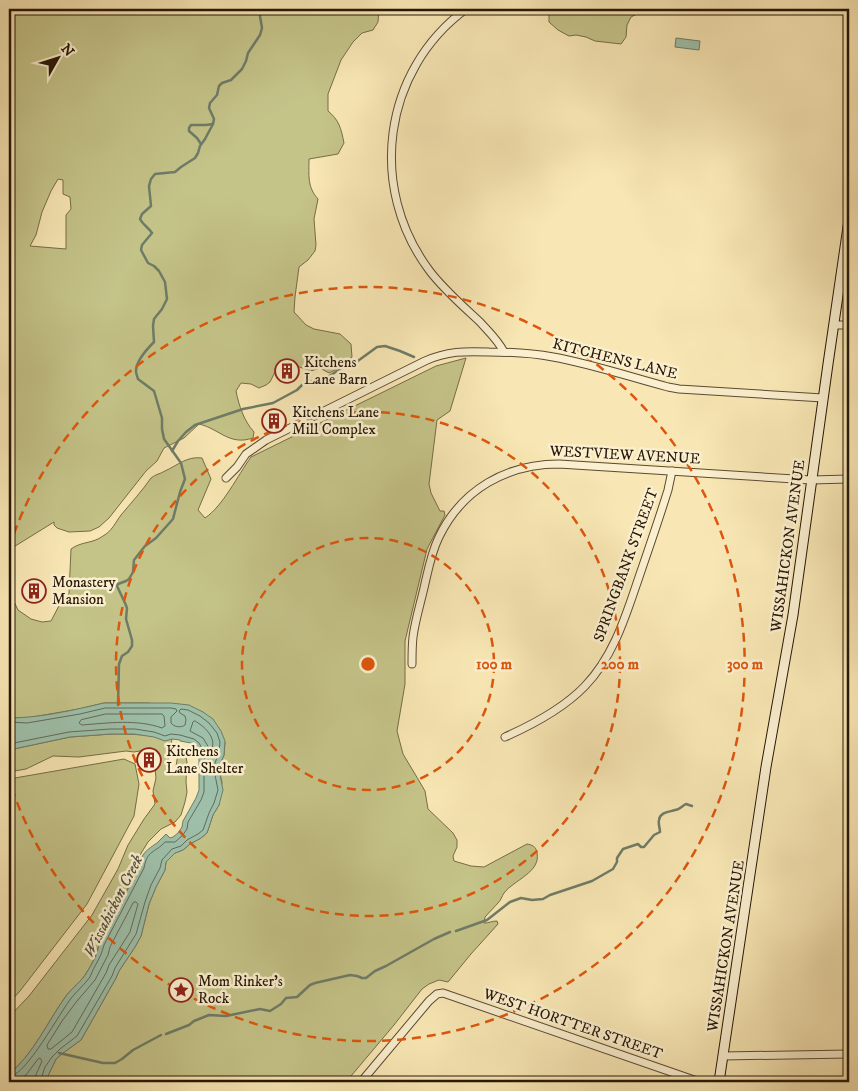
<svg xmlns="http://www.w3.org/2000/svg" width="858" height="1091" font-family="'IM FELL DW Pica',serif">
<rect width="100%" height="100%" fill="#f8e7b4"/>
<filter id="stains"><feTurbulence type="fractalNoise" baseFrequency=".004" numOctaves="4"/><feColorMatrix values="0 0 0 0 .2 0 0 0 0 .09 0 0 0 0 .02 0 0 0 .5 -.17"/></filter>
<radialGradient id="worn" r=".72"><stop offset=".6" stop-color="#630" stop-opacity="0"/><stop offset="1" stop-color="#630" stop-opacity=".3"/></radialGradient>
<g fill="#c4c388" stroke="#766c47" fill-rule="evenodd">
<path d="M9,9h370l-1,13 -5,8 -11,3 -9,9 -12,18 -13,34v17c11,9 13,17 16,32l-6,11 -29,5c0,16 -2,28 9,40l-4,20 2,26 -1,6 -7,9 -9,7 -4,30 -1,15 12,13 8,4 26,5 11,10 1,13 -13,11 -10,5 -9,-5 -9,3 -23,-8 -6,2 -6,5 -6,12 -4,3 -7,3 -8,-4 -10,-1 -5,8c3,15 8,30 18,41l-1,6c-24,8 -33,-9 -54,-14l-15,14 -20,10 -7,13 -11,10 -37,47 -10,9 -9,4 -21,1 -12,-4 -3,-3v-3l-42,26 -3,3zM58,179l5,1v14l7,3 1,12 -5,6v34l-36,-3 6,-11 6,-23 9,-21z"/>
<polygon points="549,9 675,9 675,11 662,13 643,11 631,17 627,25 626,37 621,44 595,41 586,37 576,35 569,36 558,30 549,22"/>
<path d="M466,358l-16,53 -13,9 -8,64 2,9 9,18h4l1,4 -18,34 -22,92v43l-8,47 6,23 15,25 7,12 3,18 25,24 4,7v7l-4,9 1,5 17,5 13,1 43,-23c5,1 9,2 10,9 4,19 -23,27 -33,40 -2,3 -3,7 -6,10 -4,5 -9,9 -13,14l-1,6c5,0 8,-2 13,-2l1,3 -27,30 -23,28 -9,-2 -10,4 -7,5 -28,36 -48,57h-301l11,-23 7,-6 18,-13 35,-62 3,-7 16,-24 6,-11 8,-32 7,-17 9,-17 1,-8 9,-9 8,-3 7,-6 11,-6 6,-5 6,-18 6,-10 3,-23 -3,-12 1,-6 4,-9 1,-13 -76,-39h-45l-25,6 -52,9h-18v-124l1,-1 8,17 13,9 11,3 9,-1 11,-21 7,-6 2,-45c11,-8 21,-5 32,-13 9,-5 12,-13 18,-21 10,-12 21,-24 30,-37 5,-4 9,-4 14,-7 13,-6 22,-15 37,-13l9,21 -13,31 7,8c18,-12 33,-43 46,-61l185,-91z"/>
<path d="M111,734c13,0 27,0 41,2 7,2 12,5 20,3l-6,32 6,4 3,-1 3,-21 8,4 1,5 -1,20 1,10 -2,10 -4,13 -6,7 -14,7 -13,13 -8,13v10l-41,79c-2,10 -7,20 -12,28 -5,9 -15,16 -21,24 -18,25 -33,59 -57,78v-57l20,-21 63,-81 26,-46 10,-24 16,-26 11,-15 -2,-13 3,-13 -1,-9 3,-6 -3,-6 -10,-7 -11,2 -8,-1 -47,6 -26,-1 -27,13 -17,3v-22l61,-13z"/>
<polygon points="124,759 135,764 139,784 134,816 87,904 20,991 9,1003 9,779"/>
</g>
<g fill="#9ec0aa" stroke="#6e7c68">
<polygon points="676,38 700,41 699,50 675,47"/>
<path d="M104,703h67l18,2 14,7 10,7 8,12 4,10 -1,14 -4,9 -1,6 4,20 -4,15 -6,10 -6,18 -6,5 -11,6 -7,6 -8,3 -9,9 -1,8 -9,17 -7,17 -8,32 -6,11 -16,24 -3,7 -35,62 -18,13 -7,6 -11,23h-36v-8c24,-19 39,-53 57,-78 6,-8 16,-15 21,-24 5,-8 11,-18 12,-28l41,-78c0,-12 8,-17 17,-23 3,-3 6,-6 9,-9l4,4 3,-1 5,-4 4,-6 1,-6 13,-23 3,-8v-38l-4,-6 -4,-3 -11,-2v-1l-8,-1 -7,2 -11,-4 -20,-3h-23l-41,3 -61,13v-32c31,0 65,-8 95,-15z"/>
</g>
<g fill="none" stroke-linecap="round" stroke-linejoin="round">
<g stroke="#626b58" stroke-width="1">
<path d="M106,714h56l2,2 1,10 -3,2c-25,-9 -54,-5 -80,-3l-3,-2 2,-3z"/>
<path d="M195,721c9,5 21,16 17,27h-3l-6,-10 -13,-7 3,-9z"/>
<path d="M9,722l18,1 53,-9 25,-6h66l5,1 1,2 -6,6v6c3,4 10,5 14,2l1,-5 -1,-4 -5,-3 -1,-2 2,-2 7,1 12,6 9,7 8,10 3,9 -1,11 -4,10 -1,7 4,20 -4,13 -5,10 -6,17 -5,4 -11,6 -6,6 -9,3 -10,11 -2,8 -9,17 -6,17 -9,32 -21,34 -3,8 -35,60 -17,13 -8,8 -7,10 -5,15"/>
<path d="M9,744l60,-12 41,-3h25l19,3 11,4 6,-2 9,1 14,4 5,4 5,9v40l-3,8 -13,22 -1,7 -5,7 -7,6h-10c-10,11 -18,8 -21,26l-40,77c-2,8 -5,14 -9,21 -2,3 -3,7 -5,11 -5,7 -12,13 -18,20 -12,15 -46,79 -63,80"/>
<polygon points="134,902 136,902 138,904 130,932 109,965 106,973 72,1032 51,1049 48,1049 47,1045 62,1021 77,1001 95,980 108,955 110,947"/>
<polyline points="16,1082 26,1075 38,1059 40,1058 42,1061 35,1077 34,1082"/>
</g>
<g stroke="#6e7c68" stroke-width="2.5">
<polyline points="201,144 197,138 189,131 189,128 191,125 206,125 213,124"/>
<polyline points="172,451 178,441 186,432 195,425 243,409 273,403 297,390 302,385 320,378 325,379 343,367 355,363 377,347 385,346 400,351 414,357"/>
<path d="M118,705l1,-41 3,-8 6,-4 4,-6v-6l-6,-21 1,-11 -2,-5 -8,-17 1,-2 8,-3 3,-2 4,-7 1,-12 11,-14 11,-8 17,-19 7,-27 5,-13 -4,-16 -17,-24 -2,-10v-11l-8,-27 -16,-12c-1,-3 -2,-6 -2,-8 0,-10 12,-23 18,-29l-1,-16 1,-7 8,-10 5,-10 -2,-17 -6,-11 -5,-5 -6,-3 -7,-13 1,-5 10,-12c-4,-6 -9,-8 -12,-14l2,-5 9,-8 -2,-20 2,-7 4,-5 20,-2 6,-5 14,-9 3,-5 2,-7 5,-7 8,-15 1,-5 -5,-11 1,-5 7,-8 2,-9 3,-3 9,-3 11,-11 4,-8 2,-8 12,-18 2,-7 -2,-12 3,-7"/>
<path d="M456,931l31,-11 23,-18 11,-4 11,2 11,-1 7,-4 42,-14 21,-12 4,-7v-4l6,-9 15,-5 3,3h3l10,-12 6,-3c0,-4 -2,-8 -1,-12 1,-8 10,-8 16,-10 4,0 7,-4 11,-6l6,2"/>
<polyline points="166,1034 189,1025 194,1021 209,1015 226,1016 260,1009 270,1011 281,1004 286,998 297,997 310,985 315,983 350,975 357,976 362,978 366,978 375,971 386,966 434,939 450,932"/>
<polyline points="59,1053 103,1063 115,1063 122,1059 133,1050 161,1035"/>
</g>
<g stroke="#5b4a32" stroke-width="9">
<g id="street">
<path d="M466,9c-84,62 -98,179 -37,261 14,19 34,36 51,52 9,10 18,18 24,30"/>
<polyline points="834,325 849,325"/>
<path d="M226,478l11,-11 9,-13 20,-14 159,-79c22,-10 40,-10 64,-9 21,0 43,1 64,5 39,7 77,20 115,30l11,2 144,9"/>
<path d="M412,664c0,-9 0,-18 1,-27 2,-16 7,-32 11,-49 4,-17 7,-35 15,-51 23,-48 68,-73 120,-73l252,16 38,-1"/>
<path d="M505,737c27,-12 59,-29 80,-51 29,-30 41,-71 54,-109 10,-29 20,-58 29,-87l4,-19"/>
<polyline points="723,1056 849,1054"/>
<polyline points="361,1082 429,1001 437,994 443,993 700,1082"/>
</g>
</g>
<g stroke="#271606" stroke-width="11">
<polyline id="secondary" points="719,1082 766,767 793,615 828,364 849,220"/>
</g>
<use href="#street" stroke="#faefce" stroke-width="7"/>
<use href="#secondary" stroke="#faefce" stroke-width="9"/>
</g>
<g fill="none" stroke="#de560c" stroke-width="2.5" stroke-dasharray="9 6">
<circle cx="368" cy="664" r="126"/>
<circle cx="368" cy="664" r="252"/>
<path d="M9 548A377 377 0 1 1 9 780"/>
</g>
<defs>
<g id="building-ring" transform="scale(1.25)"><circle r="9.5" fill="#faefce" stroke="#8f2418" stroke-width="1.5"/><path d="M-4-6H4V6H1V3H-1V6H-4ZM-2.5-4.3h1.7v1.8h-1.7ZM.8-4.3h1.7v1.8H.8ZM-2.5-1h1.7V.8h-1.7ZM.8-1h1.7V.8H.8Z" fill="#8f2418"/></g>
<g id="sight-ring" transform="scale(1.25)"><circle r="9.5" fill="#faefce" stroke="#8f2418" stroke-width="1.5"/><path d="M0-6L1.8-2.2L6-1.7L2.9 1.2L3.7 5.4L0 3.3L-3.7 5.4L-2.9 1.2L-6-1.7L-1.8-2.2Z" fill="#8f2418"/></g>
</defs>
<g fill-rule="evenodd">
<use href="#building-ring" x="287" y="371"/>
<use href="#building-ring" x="274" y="421"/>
<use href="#building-ring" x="34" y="591"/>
<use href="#building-ring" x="149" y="760"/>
<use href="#sight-ring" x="181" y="990"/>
</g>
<g text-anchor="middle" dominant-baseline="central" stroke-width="5" stroke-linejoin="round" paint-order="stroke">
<g font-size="15" fill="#271606" stroke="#faefce">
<text transform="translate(615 359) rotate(14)">KITCHENS LANE</text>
<text transform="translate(625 455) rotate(3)">WESTVIEW AVENUE</text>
<text transform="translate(788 546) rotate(-82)">WISSAHICKON AVENUE</text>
<text transform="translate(626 565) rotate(-70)">SPRINGBANK STREET</text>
<text transform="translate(726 946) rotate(-81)">WISSAHICKON AVENUE</text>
<text transform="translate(573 1024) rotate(19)">WEST HORTTER STREET</text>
</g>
<g font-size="15" fill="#271606" stroke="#faefce" text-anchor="start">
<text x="304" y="362">Kitchens<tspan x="304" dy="17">Lane Barn</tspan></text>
<text x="292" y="412">Kitchens Lane<tspan x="292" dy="17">Mill Complex</tspan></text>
<text x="52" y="582">Monastery<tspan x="52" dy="17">Mansion</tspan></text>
<text x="166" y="751">Kitchens<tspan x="166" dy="17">Lane Shelter</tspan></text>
<text x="198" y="981">Mom Rinker's<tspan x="198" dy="17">Rock</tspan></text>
</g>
<g font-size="16" font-style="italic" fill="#51523f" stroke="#faefce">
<text transform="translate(113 906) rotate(-63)">Wissahickon Creek</text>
</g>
</g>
<circle cx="368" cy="664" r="8" fill="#de560c" stroke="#faefce" stroke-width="2.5"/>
<g font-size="15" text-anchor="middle" font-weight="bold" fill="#de560c" stroke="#faefce" stroke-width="5" stroke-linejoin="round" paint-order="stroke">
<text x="494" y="669">100 m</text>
<text x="620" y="669">200 m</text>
<text x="745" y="669">300 m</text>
</g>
<rect width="858" height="1091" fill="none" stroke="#f8e7b4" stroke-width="30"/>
<rect x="10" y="10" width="838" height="1071" fill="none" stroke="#271606" stroke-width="2.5"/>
<rect x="15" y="15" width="828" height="1061" fill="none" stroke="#271606"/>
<g transform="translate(58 58) rotate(51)" stroke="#faefce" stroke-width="4" paint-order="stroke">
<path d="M0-4L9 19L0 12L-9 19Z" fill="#271606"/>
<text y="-8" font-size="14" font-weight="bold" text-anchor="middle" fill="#271606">N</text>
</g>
<rect width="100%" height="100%" filter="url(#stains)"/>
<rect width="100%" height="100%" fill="url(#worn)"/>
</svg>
